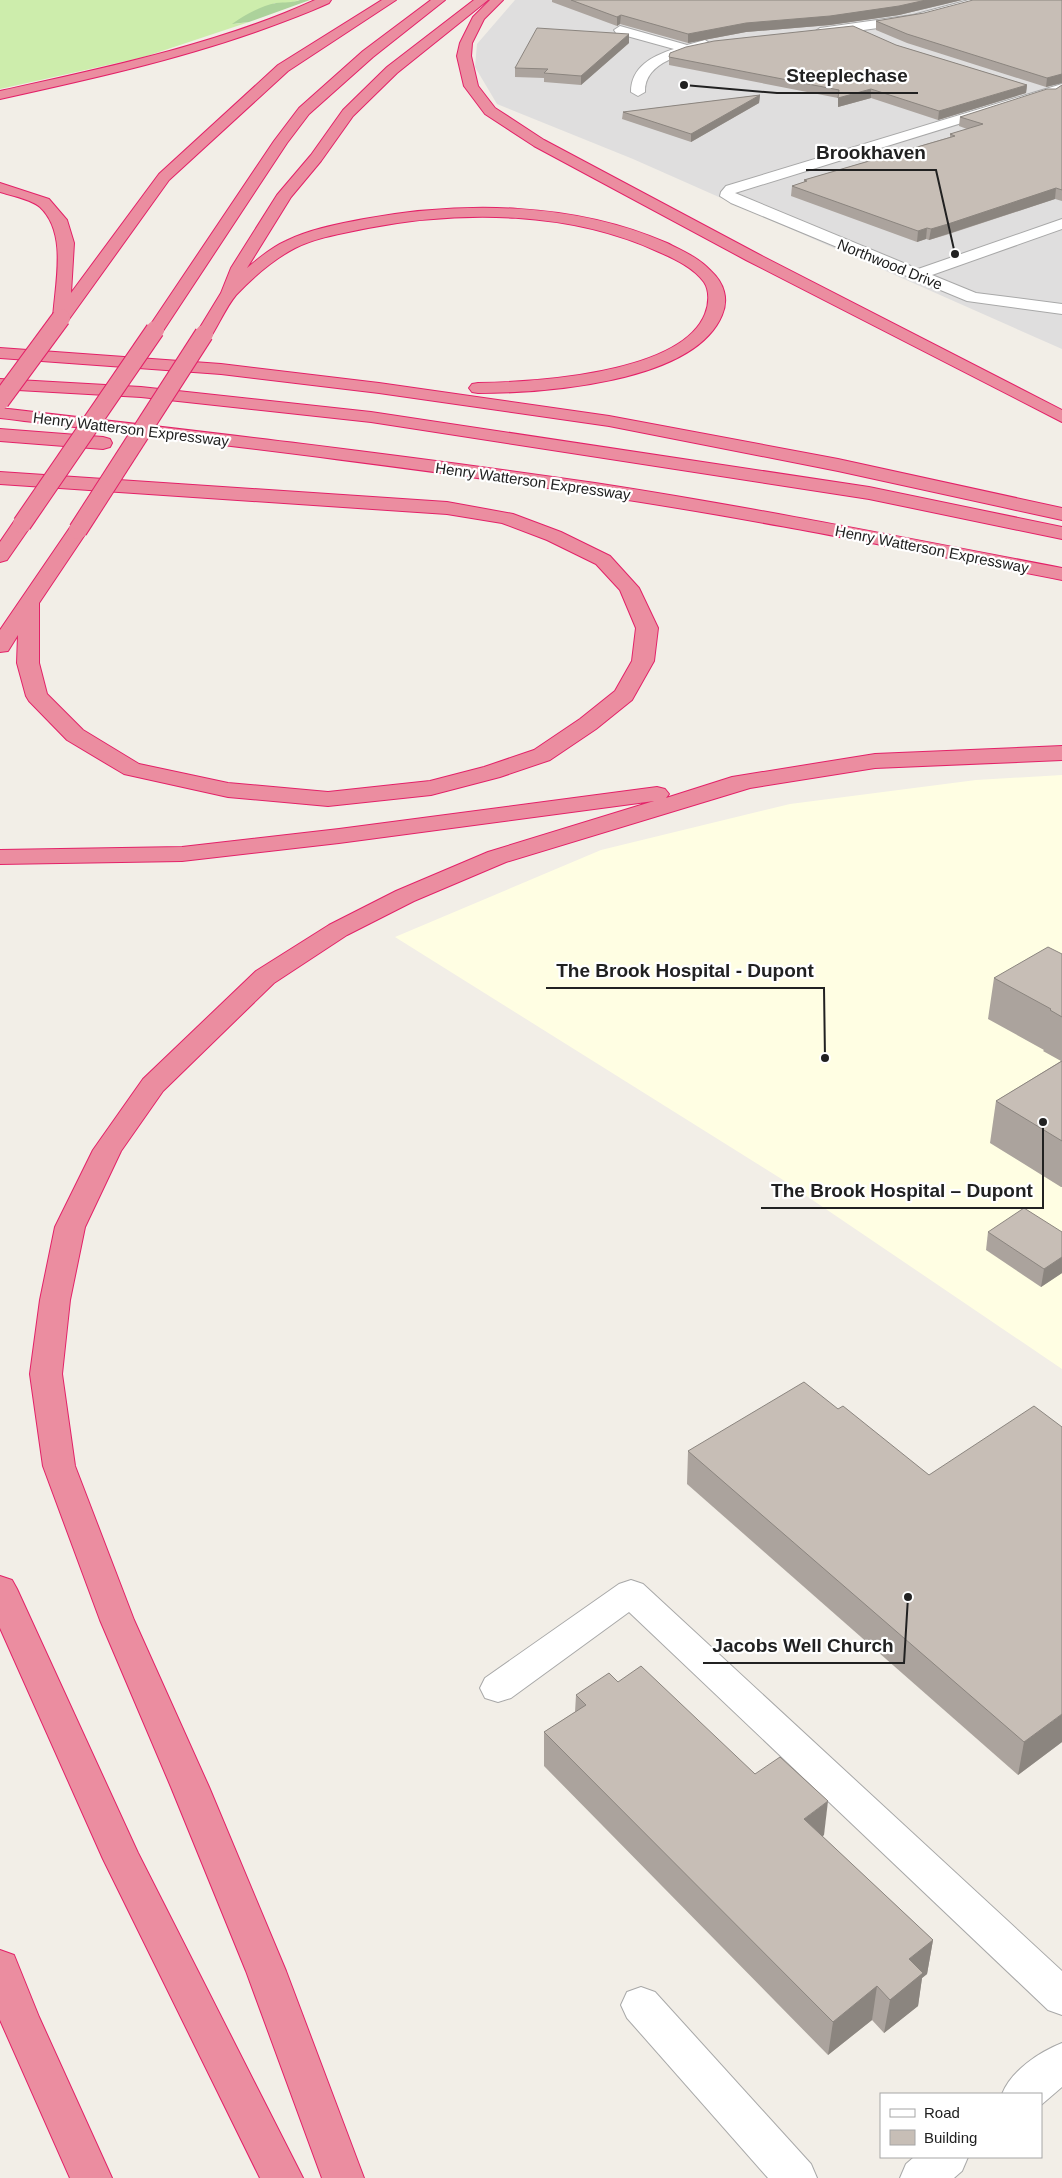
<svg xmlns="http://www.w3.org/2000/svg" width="1062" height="2178" font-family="Arial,sans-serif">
<rect width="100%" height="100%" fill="#f2eee7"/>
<polygon fill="#dfdede" points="515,0 1062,0 1062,349 633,159 497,104 475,67 477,44"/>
<polygon fill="#fffee3" points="1062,775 1062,1369 780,1178 395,937 601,850 790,804 976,780"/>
<polygon fill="#cdedac" points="0,0 300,0 289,3 275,3 234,24 249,22 144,57 0,89"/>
<path fill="#acd29b" d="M300,0h10l-61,22 -17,2c12,-9 29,-18 44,-21 9,-1 16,0 24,-3z"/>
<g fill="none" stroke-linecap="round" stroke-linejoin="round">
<g stroke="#a8a8a8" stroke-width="2">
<g id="minor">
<polygon points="969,0 989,0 987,3 914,23 820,36 814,32 820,28 913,15"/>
<path d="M620,26l67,19 18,-5 6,4 -1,3c-25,7 -66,14 -65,45l-7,4 -7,-4c0,-25 21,-36 43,-43l-58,-16 -2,-3z"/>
<polygon points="1062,84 1062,92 735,193 918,269 1062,219 1062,229 932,275 976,293 1062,304 1062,314 967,301 731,203 720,196 721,192 726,186"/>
<polygon points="631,1580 643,1584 1062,1971 1062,2015 1048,2010 629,1612 511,1698 498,1702 485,1698 480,1688 485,1678 619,1584"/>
<polygon points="641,1987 655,1992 811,2164 817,2178 768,2178 627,2018 621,2005 627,1992"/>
<path d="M1062,2043v44l-21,18v-11h-39c9,-23 37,-42 60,-51z"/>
<polygon points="914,2157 968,2157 962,2171 954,2178 900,2178 906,2164"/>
</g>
</g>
<g stroke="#e32168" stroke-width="2">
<g id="highway">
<path d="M315,0h16l-2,3c-24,11 -49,20 -74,29 -83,29 -169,48 -255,67v-8c104,-23 219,-47 315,-91z"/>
<path d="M382,0h14l-108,71 -119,109 -102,142h-12l-2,-4c2,-34 15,-85 -13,-111 -7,-7 -30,-12 -40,-15v-9l49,16 18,21 7,23 -3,50 88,-119 119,-109z"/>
<polygon points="431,0 445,0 373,57 309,114 287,143 161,334 149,334 147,330 274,141 299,108 363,51"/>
<path d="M474,0h14l-91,73 -44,43 -32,45 -30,36 -44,71c12,-10 25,-21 39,-27 24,-12 53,-17 78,-22 99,-18 210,-17 303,24 16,8 32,15 44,28 13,12 18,28 11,44 -28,68 -180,78 -244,78l-6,-1 -3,-4 3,-4 6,-1c55,-1 203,-9 227,-69 4,-10 5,-23 -1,-32 -10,-14 -29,-23 -45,-30 -89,-41 -196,-42 -291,-24 -24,5 -51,9 -73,20 -21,11 -42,29 -59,47 -10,12 -17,29 -26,43h-12l-2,-4 25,-41 10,-25 46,-73 34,-40 32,-45 44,-43z"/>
<polygon points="490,0 503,0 484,19 472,43 471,56 478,86 495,108 544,140 758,254 1062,410 1062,422 746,260 534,146 485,114 464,86 457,56 460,43 473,17"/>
<polygon points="0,348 221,364 379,383 609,416 838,459 1062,508 1062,520 838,471 609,426 379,393 221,374 0,358"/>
<polygon points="0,379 141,387 371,412 869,487 1062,527 1062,539 869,499 371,422 141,397 0,389"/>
<path d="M0,408c198,23 397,46 595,75 156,24 311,55 467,85v12c-156,-30 -311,-62 -467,-85 -198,-30 -397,-53 -595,-77z"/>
<polygon points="0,429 103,437 110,439 112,443 110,447 103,449 0,441"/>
<polygon points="0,472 447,502 513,514 561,532 610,556 639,588 658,628 654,661 632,700 596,729 550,760 500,777 431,795 328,806 228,797 124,774 67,740 29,701 26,696 17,663 18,635 8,651 0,652 0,630 71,526 78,524 85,526 88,530 39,603 39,663 47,694 83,730 139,764 228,783 328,792 430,781 484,767 534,750 580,719 615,691 632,661 636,628 620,590 596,564 547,540 502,523 447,514 0,484"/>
<polygon points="22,518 29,520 32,524 7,560 0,562 0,542 15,520"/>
<polygon points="1062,746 1062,760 875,768 750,788 506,862 414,901 347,935 274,983 163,1091 121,1151 85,1227 70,1300 62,1374 75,1466 134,1620 209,1787 286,1971 364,2178 322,2178 246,1971 171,1787 100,1620 43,1466 30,1374 40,1300 55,1227 93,1150 143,1079 256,971 329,925 396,891 488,852 654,801 339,843 182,861 0,864 0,850 182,847 339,829 657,787 665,789 669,794 666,798 732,777 875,754"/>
<polygon points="0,1576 12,1580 17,1589 138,1853 303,2178 260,2178 103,1859 0,1628"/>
<polygon points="0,1950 14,1955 39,2017 112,2178 70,2178 0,2020"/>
</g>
</g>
<use href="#minor" fill="#fff" fill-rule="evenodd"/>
<use href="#highway" fill="#eb8da0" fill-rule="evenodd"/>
<g stroke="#e32168" stroke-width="20" stroke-linecap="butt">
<g id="highway-bridge">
<polyline points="0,401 61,318"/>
<polyline points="22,524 155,330"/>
<polyline points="78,530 204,334"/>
</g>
</g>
<use href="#highway-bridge" stroke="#eb8da0" stroke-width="18"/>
</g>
<g fill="#aba39d">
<polygon points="552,0 962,0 899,15 830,25 746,32 688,43 620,24 617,26 552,2"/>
<polygon points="1062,0 1062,83 1046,87 907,43 876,30 876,21 924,13"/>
<polygon points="629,43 581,85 544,82 544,78 515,77 515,68"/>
<polygon points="896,45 1027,85 1026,93 938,120 871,98 838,107 838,98 669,65 669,57"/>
<polygon points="1062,85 1062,201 1055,199 946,235 929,240 926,239 917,242 791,196 792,186 804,182 804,180 950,137 950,134 967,129 959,126 960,117 1056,89"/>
<polygon points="760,95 759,103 691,142 622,119 623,112"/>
<polygon points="1062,954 1062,1187 1061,1187 990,1143 996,1101 1061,1061 1043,1051 1044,1050 988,1019 994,978"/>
<polygon points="988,1232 1062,1232 1062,1273 1041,1287 986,1250"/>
<polygon points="838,1409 1062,1742 1018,1775 687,1484 688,1451"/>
<polygon points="618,1682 755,1774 824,1835 822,1836 933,1940 927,1974 922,1978 918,2006 884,2033 872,2020 828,2055 544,1766 544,1732 575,1712 576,1695"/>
</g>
<g fill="#8b857f">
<polygon points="926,0 962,0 899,15 830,25 746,32 688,43 688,34 746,23"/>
<polygon points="621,15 620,24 617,26 617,17"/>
<polygon points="629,34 629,43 581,85 581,76"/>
<polygon points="1062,74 1062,83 1046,87 1047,78"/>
<polygon points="1027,85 1026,93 938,120 939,111"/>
<polygon points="871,89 871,98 838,107 838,98"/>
<polygon points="760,95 759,103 691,142 691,134"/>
<polygon points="1056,188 1055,199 929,240 931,229"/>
<polygon points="927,228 926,239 917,242 918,231"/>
<polygon points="1062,1257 1062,1273 1041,1287 1044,1269"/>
<polygon points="1062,1714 1062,1742 1018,1775 1024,1742"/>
<polygon points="828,1801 824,1835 800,1853 804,1819"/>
<polygon points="933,1940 927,1974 922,1978 918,2006 884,2033 890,2000 909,1959"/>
<polygon points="877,1986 872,2020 828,2055 833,2022"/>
</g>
<g fill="#c7beb6" stroke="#8b857f">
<polygon points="571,0 926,0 899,6 830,16 746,23 688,34 621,15 617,17"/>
<polygon points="973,0 1062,0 1062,74 1047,78 907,34 876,21 924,13"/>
<polygon points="853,26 896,45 1027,85 939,111 871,89 838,98 839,90 669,57 670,53 686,47 714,41"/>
<polygon points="537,28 629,34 581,76 544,73 548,69 515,68"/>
<polygon points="1062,85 1062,190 1056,188 948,224 931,229 927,228 918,231 792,186 807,181 804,180 955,136 950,134 983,124 960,117 1047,89 1056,89"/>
<polygon points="760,95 691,134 623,112"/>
<polygon points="1048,947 1062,954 1062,1017 1050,1010 1051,1009 994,978"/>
<polygon points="1062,1061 1062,1141 996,1101"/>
<polygon points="1024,1208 1062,1232 1062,1257 1044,1269 988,1232"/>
<polygon points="804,1382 838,1409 843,1406 929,1475 1034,1406 1062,1427 1062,1714 1024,1742 688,1451"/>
<polygon points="641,1666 755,1774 780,1757 828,1801 804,1819 933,1940 909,1959 923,1973 890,2000 877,1986 833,2022 544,1732 586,1705 576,1695 609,1673 618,1682"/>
</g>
<g text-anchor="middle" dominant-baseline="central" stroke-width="4.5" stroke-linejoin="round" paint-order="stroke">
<g font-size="15" fill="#212121" stroke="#fff">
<text transform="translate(890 264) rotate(22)">Northwood Drive</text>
<text transform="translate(131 429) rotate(7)">Henry Watterson Expressway</text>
<text transform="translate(533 481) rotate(8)">Henry Watterson Expressway</text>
<text transform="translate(932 549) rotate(11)">Henry Watterson Expressway</text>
</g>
</g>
<path fill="none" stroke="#212121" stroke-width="2" d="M684 85L777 93H918M955 254L936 170H806M825 1058L824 988H546M1043 1122L1043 1208H761M908 1597L904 1663H703"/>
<g fill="#212121" stroke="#fff" stroke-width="2">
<circle cx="684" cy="85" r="5"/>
<circle cx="955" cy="254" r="5"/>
<circle cx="825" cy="1058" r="5"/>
<circle cx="1043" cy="1122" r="5"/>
<circle cx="908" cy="1597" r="5"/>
</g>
<g font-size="19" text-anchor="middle" font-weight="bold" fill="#212121" stroke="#fff" stroke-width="4.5" stroke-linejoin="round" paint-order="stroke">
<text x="847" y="82">Steeplechase</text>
<text x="871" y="159">Brookhaven</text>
<text x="685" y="977">The Brook Hospital - Dupont</text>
<text x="902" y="1197">The Brook Hospital – Dupont</text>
<text x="803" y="1652">Jacobs Well Church</text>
</g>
<rect x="880" y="2093" width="162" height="65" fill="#ffffff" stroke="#a6a6a6"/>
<rect x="890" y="2109" width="25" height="8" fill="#ffffff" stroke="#a6a6a6"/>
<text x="924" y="2118" font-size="15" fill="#212121">Road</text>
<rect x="890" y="2130" width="25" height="15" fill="#c7beb6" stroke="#a6a6a6"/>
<text x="924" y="2143" font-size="15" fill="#212121">Building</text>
</svg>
